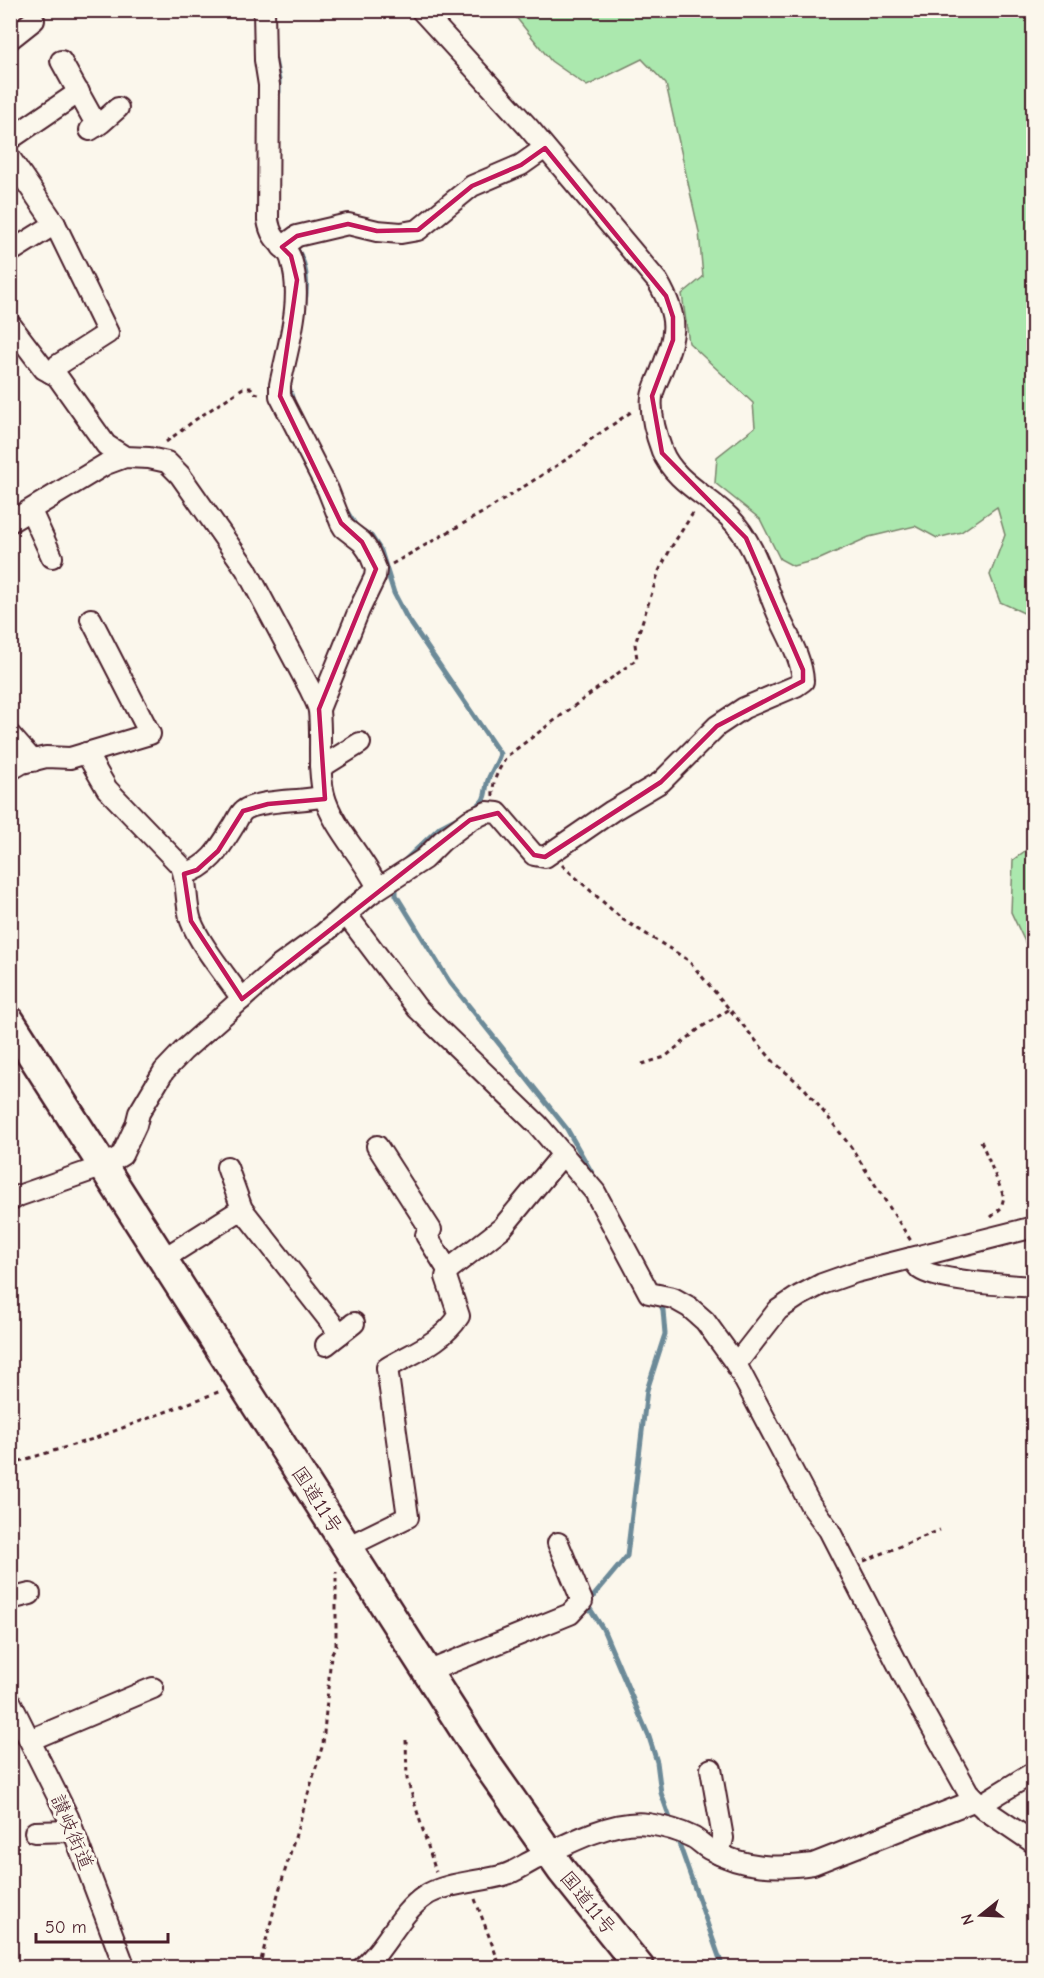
<svg xmlns="http://www.w3.org/2000/svg" width="1044" height="1978" font-family="'Comic Neue','Klee One',sans-serif">
<rect width="100%" height="100%" fill="#fbf7ec"/>
<filter id="ink" filterUnits="userSpaceOnUse"><feTurbulence type="fractalNoise" baseFrequency=".0167" numOctaves="2"/><feDisplacementMap in="SourceGraphic" scale="12" xChannelSelector="R" yChannelSelector="G"/><feConvolveMatrix kernelMatrix="1 2 1 2 8 2 1 2 1" color-interpolation-filters="sRGB"/></filter>
<g filter="url(#ink)">
<g fill="#abe8ae" stroke="#7a846c" stroke-width="1.5">
<polygon points="511,11 1033,11 1033,648 1026,614 1000,602 990,575 1005,535 997,507 961,532 937,538 915,526 869,537 820,559 793,566 780,559 760,519 715,483 717,457 755,427 753,403 689,343 682,294 703,277 699,232 666,84 642,59 587,86 551,61"/>
<polygon points="1033,845 1033,959 1011,912 1013,860"/>
</g>
<g fill="none" stroke-linecap="round" stroke-linejoin="round">
<g stroke="#6c8a98" stroke-width="5">
<polyline points="275,60 279,80 279,92"/>
<path d="M294,246c15,16 14,41 10,62"/>
<polyline points="290,382 289,387 294,405"/>
<path d="M346,510l10,16 15,10 10,15 13,42 12,23 94,138c-3,9 -7,15 -11,23 -6,14 1,21 -15,31"/>
<polyline points="403,862 440,827 459,817"/>
<polyline points="396,882 396,895 449,981 567,1129 596,1180"/>
<polyline points="659,1300 663,1310 665,1334 647,1390 627,1556 587,1604 603,1629 649,1737 657,1762 661,1793 672,1824"/>
<polyline points="676,1835 723,1968"/>
</g>
<g stroke="#4a1f2b" stroke-width="24">
<g id="minor">
<path d="M264,10l1,50 4,25 -1,135c4,25 18,23 23,39 13,40 -3,86 -11,126v11l48,94 13,33 3,5 18,14 7,10 7,17 -1,8 -16,33 -40,99"/>
<polyline points="10,39 34,20"/>
<polyline points="61,61 97,126"/>
<polyline points="90,130 101,123 118,108"/>
<polyline points="10,139 79,92"/>
<polyline points="10,158 55,224 108,333 58,365 51,373"/>
<polyline points="282,247 297,236 348,224 377,231 401,233 418,230 472,186 521,165 545,148"/>
<polyline points="10,252 55,224"/>
<polyline points="10,324 44,369 57,376 106,445 125,457"/>
<polyline points="31,511 52,557"/>
<path d="M10,522l96,-58 19,-7 24,1 18,4 13,13 66,94 64,120c3,7 8,15 9,22 3,28 -2,57 5,84 8,31 40,63 54,93"/>
<polyline points="10,735 33,761"/>
<path d="M86,753l21,36 74,77c7,16 4,37 10,55 9,24 36,56 51,78"/>
<polyline points="320,765 328,763 360,743"/>
<polyline points="10,770 22,763 46,757 70,758 150,734 91,619"/>
<path d="M184,874c25,-7 36,-26 49,-47 3,-4 6,-12 10,-16 14,-12 61,-9 81,-15"/>
<polyline points="346,914 417,1008 538,1125 595,1192 649,1293 673,1298 689,1307 705,1321 736,1364 810,1504 829,1530 910,1688 968,1792 984,1809 1034,1843"/>
<polyline points="377,1146 431,1230 426,1235 448,1270"/>
<polyline points="227,1167 242,1209 340,1334"/>
<path d="M10,1201l8,-5 86,-30 18,-11 14,-30 3,-12 25,-42 19,-20 96,-85 44,-32 47,-40 54,-35 18,-18 28,-21 17,-8 11,1 36,42 11,2 67,-46 49,-29 56,-56 27,-18 52,-22 7,-5c-1,-23 -16,-46 -25,-67 -15,-34 -22,-70 -49,-97 -21,-21 -56,-37 -67,-66 -6,-16 -12,-37 -10,-54 1,-8 6,-17 9,-25 15,-39 19,-52 -3,-90l-130,-155 -107,-117"/>
<path d="M911,1258c3,3 6,8 9,11 18,13 89,16 114,18"/>
<polyline points="163,1259 242,1209"/>
<polyline points="326,1345 354,1323"/>
<polyline points="736,1364 778,1310 799,1296 822,1284 856,1272 1034,1227"/>
<path d="M347,1547l61,-30 -21,-149c25,-15 56,-26 72,-52l-13,-39 2,-7 54,-42 61,-74"/>
<polyline points="10,1599 30,1594"/>
<polyline points="427,1672 570,1614 582,1601 558,1543"/>
<polyline points="10,1701 68,1817 125,1968"/>
<polyline points="30,1740 153,1688"/>
<polyline points="711,1769 723,1838 719,1854"/>
<polyline points="980,1805 1034,1772"/>
<polyline points="35,1832 73,1831"/>
<path d="M362,1968c25,-20 36,-54 63,-72 19,-13 55,-14 79,-21 11,-3 21,-11 32,-16 30,-15 78,-40 112,-35 14,2 32,7 44,13 7,3 12,10 19,13 32,18 66,19 102,14l163,-64"/>
</g>
</g>
<g stroke="#4a1f2b" stroke-width="33">
<polyline id="highway" points="10,1021 483,1759 562,1871 640,1968"/>
</g>
<g stroke="#4a1f2b" stroke-width="3" stroke-dasharray="4.5 4.5" stroke-linecap="butt">
<polyline points="166,442 195,420 243,388 251,388 255,393 262,395"/>
<polyline points="392,564 489,509 581,450 590,440 634,410"/>
<path d="M493,796c-1,-17 6,-26 14,-40l130,-97 -2,-15 24,-73 13,-25 23,-36"/>
<polyline points="562,865 622,919 688,960 773,1061 805,1089 831,1121 851,1147 911,1241"/>
<polyline points="642,1064 665,1057 700,1028 730,1009"/>
<polyline points="981,1141 1004,1197 1001,1208 989,1219"/>
<polyline points="10,1464 93,1439 221,1391"/>
<polyline points="864,1561 940,1530"/>
<polyline points="406,1740 407,1779 436,1872"/>
<polyline points="475,1899 501,1968"/>
<polyline points="259,1968 278,1894 323,1744 331,1655 336,1645 336,1572"/>
</g>
<use href="#minor" stroke="#fbf7ec" stroke-width="20"/>
<use href="#highway" stroke="#fbf7ec" stroke-width="28"/>
</g>
</g>
<path fill="none" stroke="#c2185b" stroke-width="4.5" stroke-linejoin="round" d="M545,148l121,148 7,21v23l-21,56 10,57 84,85 57,132v11l-86,45 -56,56 -116,75 -11,-2 -36,-42 -28,7 -228,179 -51,-78 -7,-47 13,-4 21,-19 25,-40 25,-7 57,-5 -6,-90 57,-140 -14,-27 -21,-19 -61,-127 17,-116 -6,-24 -9,-9 15,-11 51,-12 29,7 41,-1 54,-44 49,-21z"/>
<g text-anchor="middle" dominant-baseline="central" stroke-width="6" stroke-linejoin="round" paint-order="stroke">
<g font-size="20" fill="#4a1f2b" stroke="#fbf7ec">
<text transform="translate(317 1500) rotate(57)">国道11号</text>
<text transform="translate(72 1832) rotate(67)">讃岐街道</text>
<text transform="translate(588 1903) rotate(51)">国道11号</text>
</g>
</g>
<rect width="1044" height="1978" fill="none" stroke="#fbf7ec" stroke-width="36"/>
<rect x="18" y="18" width="1008" height="1942" fill="none" stroke="#4a1f2b" stroke-width="2" filter="url(#ink)"/>
<g transform="translate(981 1915) rotate(252)" stroke="#fbf7ec" stroke-width="4.5" paint-order="stroke">
<path d="M0-4.5L10 22L0 15L-10 22Z" fill="#4a1f2b"/>
<text y="-9" font-size="16" font-weight="bold" text-anchor="middle" fill="#4a1f2b">N</text>
</g>
<path d="M36 1933v9h132v-9" fill="none" stroke="#4a1f2b" stroke-width="3"/>
<text x="45" y="1933" font-size="18" fill="#4a1f2b" stroke="#fbf7ec" stroke-width="4.5" paint-order="stroke">50 m</text>
</svg>
